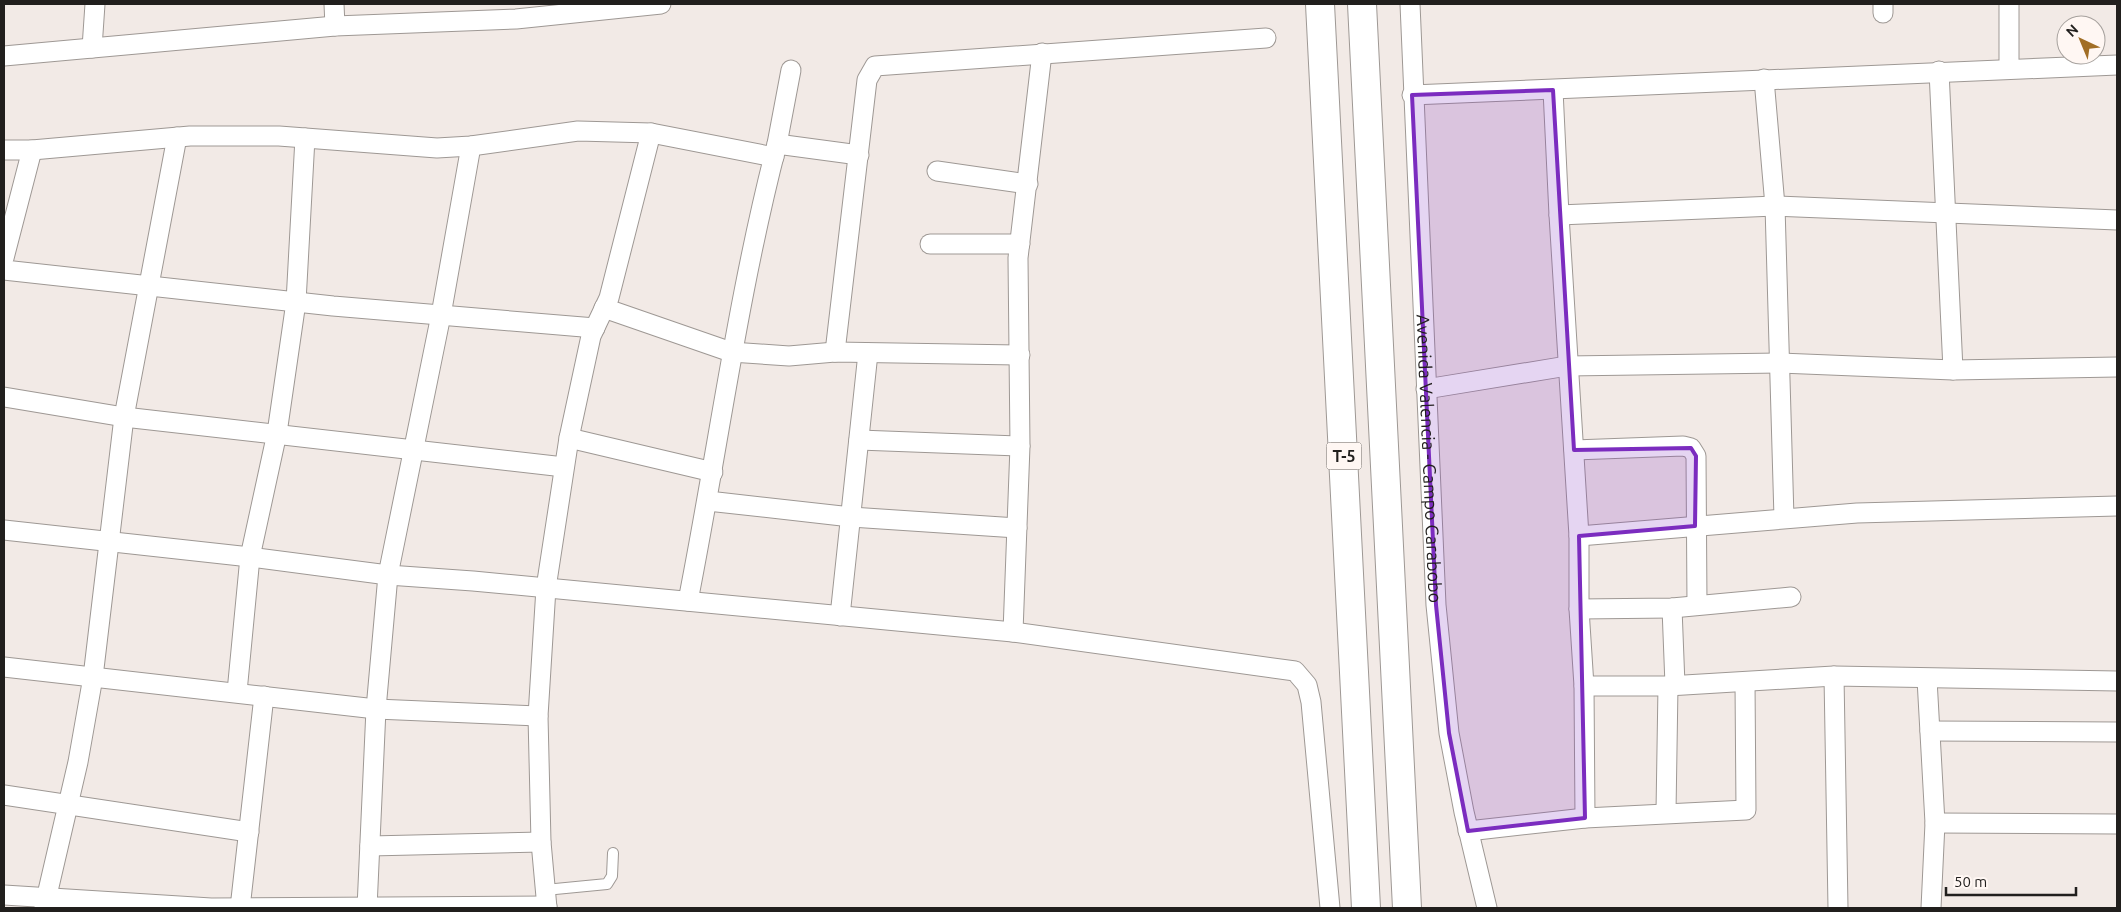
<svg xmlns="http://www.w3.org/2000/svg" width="2121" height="912" font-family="Ubuntu,sans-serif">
<rect width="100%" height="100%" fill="#f2eae6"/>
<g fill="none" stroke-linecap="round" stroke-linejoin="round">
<g stroke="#9e9894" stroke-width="12">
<polyline id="lane" points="545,890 607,884 612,876 613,853"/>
</g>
<g stroke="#9e9894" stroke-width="21">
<g id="street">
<polyline points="334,4 335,26"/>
<path id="s1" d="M1410,4l26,601 13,128 15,79 23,96"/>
<polyline points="1883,4 1883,13"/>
<polyline points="92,48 95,4"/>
<polyline points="4,56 335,26 516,19 661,4"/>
<polyline points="2009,69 2009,4"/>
<polyline points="1939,71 1953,370"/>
<polyline points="1764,79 1775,206 1784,518"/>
<polyline points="1553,90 1559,215 1579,536 1579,609 1584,686 1585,818"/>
<path d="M1412,95c235,-8 470,-22 705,-30"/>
<polyline points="777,144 791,70"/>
<polyline points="4,150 32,150 190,136 279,136 437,148 471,146 578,131 651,133 774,157"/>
<polyline points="937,171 1028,184"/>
<polyline points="1559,215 1775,206 2117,220"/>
<polyline points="930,244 1020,244"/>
<polyline points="4,258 32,150"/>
<polyline points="4,270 333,306 595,328"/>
<polyline points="604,308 731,352 789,356 835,352 1020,355"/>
<polyline points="835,352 867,80 875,66 1266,38"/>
<polyline points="1426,389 1567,366 1780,363 1953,370 2117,367"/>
<polyline points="4,397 124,417 564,467"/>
<polyline points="569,438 713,472"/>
<polyline points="859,440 1020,446"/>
<polyline points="1574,450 1683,446 1691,448 1696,456 1697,604"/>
<polyline points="708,501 851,517 1017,528"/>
<polyline points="4,530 250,557 388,575 473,581 1013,632 1295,671 1307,685 1311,702 1330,908"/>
<polyline points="1579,536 1857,513 2117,506"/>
<path d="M688,601c30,-152 50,-307 89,-457l82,11"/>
<polyline points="1672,608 1675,685"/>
<polyline points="1579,609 1672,608 1791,597"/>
<polyline points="840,616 868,353"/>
<polyline points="1013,632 1020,446 1018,258 1042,53"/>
<polyline points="4,667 376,709 538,716"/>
<polyline points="1834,676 1838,908"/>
<polyline points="1927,679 1935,823 1931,908"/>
<polyline points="1584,686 1668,686 1834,676 2117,681"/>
<polyline points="237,692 250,557 277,433 296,302 305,138"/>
<polyline points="1930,731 2117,732"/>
<polyline points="4,795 249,832"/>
<polyline points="1666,812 1668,686"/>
<polyline points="1935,823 2117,824"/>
<polyline points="1468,831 1585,818 1746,810 1745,682"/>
<polyline points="370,846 541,842"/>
<polyline points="4,895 211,908 547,906"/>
<polyline points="44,908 78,762 93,677 124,417 177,137"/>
<polyline points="240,908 264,696"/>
<polyline points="367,908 376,709 388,575 441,315 471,146"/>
<polyline points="547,908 541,842 538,716 546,588 569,438 591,336 609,298 651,133"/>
</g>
</g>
<g stroke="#9e9894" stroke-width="30">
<g id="highway">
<polyline points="1320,4 1366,908"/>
<polyline points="1362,4 1407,908"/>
</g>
</g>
<use href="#lane" stroke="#fff" stroke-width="10"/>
<use href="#street" stroke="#fff" stroke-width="19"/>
<use href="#highway" stroke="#fff" stroke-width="28"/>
</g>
<path fill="#7b2cbf" fill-opacity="0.2" stroke="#7b2cbf" stroke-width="4" stroke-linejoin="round" d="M1553,90l21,360 117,-2 5,8 -1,70 -116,10 6,282 -117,13 -19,-98 -13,-128 -24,-510z"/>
<g text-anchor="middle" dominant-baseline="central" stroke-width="4" stroke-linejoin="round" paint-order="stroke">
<rect fill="#fff7f3" stroke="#64605d" stroke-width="1" x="1326.5" y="442.5" width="35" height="27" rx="4"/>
<g font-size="16" font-weight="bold" fill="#211f1d">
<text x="1344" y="456">T-5</text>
</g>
<g font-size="18" fill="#211f1d" stroke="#fff7f3">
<text stroke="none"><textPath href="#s1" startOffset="455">Avenida Valencia - Campo Carabobo</textPath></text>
</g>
</g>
<rect width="2121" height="912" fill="none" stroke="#211f1d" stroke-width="10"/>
<g transform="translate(2081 40) rotate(316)"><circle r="24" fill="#fff7f3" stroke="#a6a19d"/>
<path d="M0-4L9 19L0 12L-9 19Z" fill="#a16e25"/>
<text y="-8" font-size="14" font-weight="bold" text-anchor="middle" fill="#211f1d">N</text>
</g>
<path d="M1946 887v8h130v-8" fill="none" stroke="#211f1d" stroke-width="2.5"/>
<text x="1954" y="887" font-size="15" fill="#211f1d" stroke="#fff7f3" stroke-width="4" paint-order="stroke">50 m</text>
</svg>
